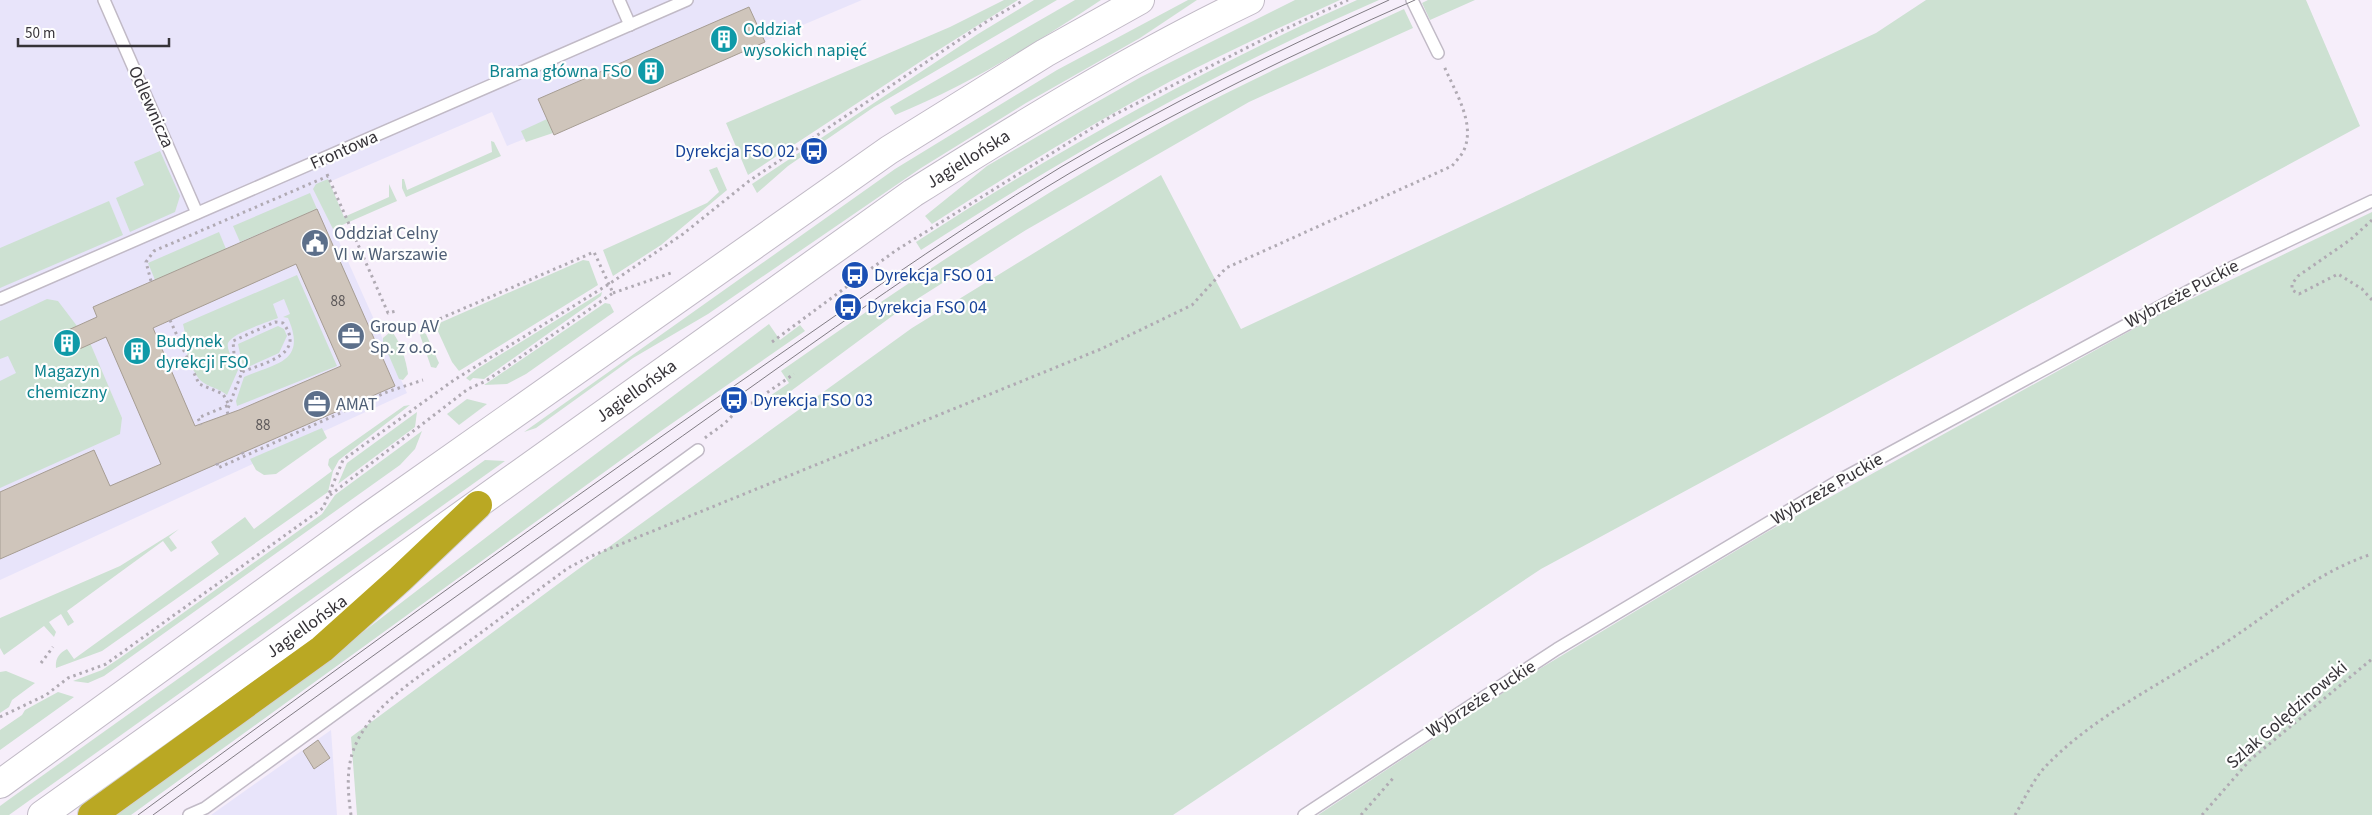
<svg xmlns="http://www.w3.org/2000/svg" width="2372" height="815" font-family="'Source Sans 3',sans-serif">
<rect width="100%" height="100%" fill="#f6eefa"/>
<g fill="#e8e4fa">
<polygon points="0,0 862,0 658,86 507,146 492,112 315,188 407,393 0,580"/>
<polygon points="331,730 337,815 211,815"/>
</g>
<g fill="#cde1d2">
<polygon points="1004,0 1018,0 932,54 748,175 726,123 950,27"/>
<polygon points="1034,0 1057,0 874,107 788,166 757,193 752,184 978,34"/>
<path d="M1075,0h26c-65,43 -134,86 -206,115l-5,-8z"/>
<polygon points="1188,0 1197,0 1140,38 1026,103 921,168 708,314 633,358 536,428 524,432 895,169 1057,70"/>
<path d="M1295,0h45c-57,26 -115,52 -171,82 -81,44 -159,92 -237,142l-7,-8 62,-50 94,-55 60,-34z"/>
<path d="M1357,0h22c-161,70 -312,155 -458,250l-5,-8c141,-92 287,-173 441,-242z"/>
<polygon points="1428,0 1475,0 1430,20 1422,3"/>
<polygon points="1926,0 2306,0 2360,126 1541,569 1173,815 357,815 351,737 577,570 912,328 1161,175 1241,329 1876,33"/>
<path d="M1404,9l9,19 -164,74 -223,128 -123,78 -131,97 -5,-7 22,-15 -8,-12c127,-89 255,-175 392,-250 75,-41 154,-76 231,-112z"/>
<polygon points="547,119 553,133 526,142 521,131"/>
<polygon points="491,141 494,142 501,156 406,197 402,188 402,179 404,179 407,190 492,152"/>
<polygon points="160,151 180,196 175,212 130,232 116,198 144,185 134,162"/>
<polygon points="717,167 727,190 661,245 613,276 603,250 707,203 719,192 709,170"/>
<polygon points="328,179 344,217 389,197 389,184 397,201 333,229 313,189 316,184"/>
<polygon points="310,193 317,209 240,242 233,226"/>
<polygon points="109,201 123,235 0,288 0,248"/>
<polygon points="2372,212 2372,815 1318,815 1536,671 1767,532 2166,311"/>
<polygon points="219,232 226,249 155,280 148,263"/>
<polygon points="583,260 589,261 598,285 459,371 452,362 435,325"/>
<path d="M297,275l40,91 -100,40 -1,-5 8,-24c33,-14 63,-15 44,-59l-5,-1 7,-3 -6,-15 -11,5 5,14c-10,4 -46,15 -50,25 -2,7 7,20 10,27l-11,25c-8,-7 -20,-8 -27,-15 -10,-11 -14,-31 -18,-44l3,-3 -2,-9z"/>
<polygon points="602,292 601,296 484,379 473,378 470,381 466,378 477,369"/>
<polygon points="47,299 58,301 80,330 72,333 70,329 55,336 64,356 79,349 74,337 85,331 122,418 120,434 0,488 0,381 16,373 8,356 0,359 0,321"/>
<polygon points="605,303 610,304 614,312 526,374 507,384 484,385"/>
<polygon points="769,324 780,340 800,325 805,331 661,431 131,815 117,815 341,649 553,486"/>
<polygon points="278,326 284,329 287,336 279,353 248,367 242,363 238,344"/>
<polygon points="422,332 426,334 439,363 436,368 431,367 420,335"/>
<path d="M389,333h4c8,11 13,27 15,41l-5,6 -4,-1 -16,-37v-4z"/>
<polygon points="467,399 487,404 459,425 447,414"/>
<path d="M410,405l-71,55 -6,11 -5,21 -226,159 -46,17c-1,-9 3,-15 11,-19l7,10 145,-105 -8,-12 34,-25 9,12 78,-58 -4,-6 1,-6 75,-53z"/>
<polygon points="417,412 415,427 338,484 347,463"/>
<polygon points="322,428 327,438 276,474 264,475 256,470 250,459"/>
<polygon points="422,431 415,449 400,465 104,676 88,683 73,681 102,670 120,658 322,514 335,495"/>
<polygon points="485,460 505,461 9,815 0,815 0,806 11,798"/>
<polygon points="179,529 169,537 177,548 171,552 163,541 67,611 74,622 68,626 61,614 49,622 56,632 54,637 44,626 4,655 0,648 0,618 120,566"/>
<polygon points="6,671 35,683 12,700 9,707 0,713 0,672"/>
<polygon points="58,692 74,697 0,750 0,730 22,715 25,710"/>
</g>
<g fill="#cfc5bb" stroke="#a69d93" fill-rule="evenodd">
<polygon points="749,7 765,42 554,135 538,99"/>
<path d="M317,209l78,177 -395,173v-67l94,-42 16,36 51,-22 -55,-127 -42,19 -9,-20 42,-19 -4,-10zM296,264l45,102 -102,44 -44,16 -42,-98z"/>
<polygon points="318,740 330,758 314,769 303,751"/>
</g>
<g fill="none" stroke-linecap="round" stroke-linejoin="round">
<g stroke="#c1bac6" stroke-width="14">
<g id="lane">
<polyline points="104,0 197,213"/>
<polyline points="619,0 630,25"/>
<polyline points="1412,0 1438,53"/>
<polyline points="0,299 687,0"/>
<polyline points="189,815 205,808 698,450"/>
<polyline points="1304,815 1557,649 1838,481 2233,267 2372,201"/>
</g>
</g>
<g stroke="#c1bac6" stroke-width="30">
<g id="secondary">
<polyline points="0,784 368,517 889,150 1045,53 1140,0"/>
<path id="s1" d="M42,815l871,-622c110,-69 220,-137 337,-193"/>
</g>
</g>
<g stroke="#d3d2d3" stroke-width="30">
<polyline id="highway" points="92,815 322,649 400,579 478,505"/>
</g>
<g stroke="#b0aab3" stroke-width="3" stroke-dasharray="2.5 4" stroke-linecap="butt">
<polyline points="327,174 388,313 396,311"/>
<polyline points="2372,220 2350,240 2298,276 2292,284 2292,290 2299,294 2338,274 2362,289 2372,300"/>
<polyline points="151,281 146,262 154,251 328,176"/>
<polyline points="613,293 671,273"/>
<polyline points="170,320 199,384 223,394 229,405 198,418 201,425"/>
<polyline points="772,342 895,251 1110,117 1272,35 1348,0"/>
<path d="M228,414l-1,-3 15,-39c22,-9 65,-18 41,-49l-8,-1 -42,19 1,13 8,18"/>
<path d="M705,438c7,-6 16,-11 22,-17 8,-7 13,-18 25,-18l42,-29"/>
<polyline points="242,452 245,457"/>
<polyline points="217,463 218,468 387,392 423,380"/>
<polyline points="330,495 468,389 486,381 613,293 594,252 437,320"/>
<polyline points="41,663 53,647"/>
<polyline points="0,717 46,695 68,678 106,664 323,508 343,460 454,380 609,284 683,234 749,181 986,22 1024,0"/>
<path d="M351,815c-3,-21 -5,-43 2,-64 18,-49 74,-79 114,-108 34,-25 67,-50 101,-75l21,-11 512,-208 91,-44 34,-37 226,-102c4,-5 10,-11 12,-16 12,-27 -10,-60 -20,-84"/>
<polyline points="1361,815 1395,776"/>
<path d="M2015,815c9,-15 18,-35 30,-48 47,-50 118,-84 175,-121 51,-32 93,-73 152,-92"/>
<polyline points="2202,815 2250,760 2372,659"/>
</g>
<use href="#lane" stroke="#fff" stroke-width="11"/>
<use href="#secondary" stroke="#fff" stroke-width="28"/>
<use href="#highway" stroke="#baa823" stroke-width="28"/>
<g stroke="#817c84" stroke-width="1">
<path d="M138,815c188,-138 376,-276 567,-409 118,-81 234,-165 356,-239 106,-63 216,-116 328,-167"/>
<path d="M153,815c167,-122 335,-242 504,-361 136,-96 270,-196 413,-281 111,-65 227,-121 345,-173"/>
</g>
</g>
<defs>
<g id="building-disc" transform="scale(1.4375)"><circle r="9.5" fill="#0f9aa8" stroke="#fefefe"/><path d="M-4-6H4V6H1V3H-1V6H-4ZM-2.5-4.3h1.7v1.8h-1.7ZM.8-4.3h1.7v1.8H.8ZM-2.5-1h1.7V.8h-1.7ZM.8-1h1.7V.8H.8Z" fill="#fff"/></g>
<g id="bus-disc" transform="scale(1.4375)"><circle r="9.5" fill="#1a4fb4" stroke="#fefefe"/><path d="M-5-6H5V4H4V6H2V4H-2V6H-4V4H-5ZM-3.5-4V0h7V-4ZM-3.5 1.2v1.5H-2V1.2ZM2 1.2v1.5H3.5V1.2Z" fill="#fff"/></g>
<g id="civic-disc" transform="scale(1.4375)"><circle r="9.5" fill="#5c6f8a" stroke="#fefefe"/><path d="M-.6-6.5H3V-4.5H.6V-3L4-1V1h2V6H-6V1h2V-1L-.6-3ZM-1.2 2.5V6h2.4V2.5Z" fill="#fff"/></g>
<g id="office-disc" transform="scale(1.4375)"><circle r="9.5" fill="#5c6f8a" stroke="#fefefe"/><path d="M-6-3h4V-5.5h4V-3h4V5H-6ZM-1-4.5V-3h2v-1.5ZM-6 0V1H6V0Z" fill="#fff"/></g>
</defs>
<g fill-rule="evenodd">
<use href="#building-disc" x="724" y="39"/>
<use href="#building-disc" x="651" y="71"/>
<use href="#bus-disc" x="814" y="151"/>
<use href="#civic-disc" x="315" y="243"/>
<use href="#bus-disc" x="855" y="275"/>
<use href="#bus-disc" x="848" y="307"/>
<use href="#office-disc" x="351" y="336"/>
<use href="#building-disc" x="67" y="343"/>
<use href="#building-disc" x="137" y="351"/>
<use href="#bus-disc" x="734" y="400"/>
<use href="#office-disc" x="317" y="404"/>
</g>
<g text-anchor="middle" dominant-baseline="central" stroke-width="4.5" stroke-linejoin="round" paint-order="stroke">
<g font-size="15" fill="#5c5859">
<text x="338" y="301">88</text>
<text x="263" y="425">88</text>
</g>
<g font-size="18" fill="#0d838f" stroke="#fefefe" text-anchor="start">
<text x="743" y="29">Oddział<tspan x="743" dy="21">wysokich napięć</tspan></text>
<text x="632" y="71" text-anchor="end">Brama główna FSO</text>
<text x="156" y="341">Budynek<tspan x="156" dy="21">dyrekcji FSO</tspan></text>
<text x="67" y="371" text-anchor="middle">Magazyn<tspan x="67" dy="21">chemiczny</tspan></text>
</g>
<g font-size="18" fill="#363338" stroke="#fefefe">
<text transform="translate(151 107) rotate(66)">Odlewnicza</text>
<text transform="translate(344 150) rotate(-24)">Frontowa</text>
<text stroke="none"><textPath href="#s1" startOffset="1135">Jagiellońska</textPath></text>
<text transform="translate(2182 294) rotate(-28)">Wybrzeże Puckie</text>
<text stroke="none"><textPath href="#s1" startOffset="730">Jagiellońska</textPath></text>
<text transform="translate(1827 489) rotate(-30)">Wybrzeże Puckie</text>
<text stroke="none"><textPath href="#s1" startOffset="325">Jagiellońska</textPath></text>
<text transform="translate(1481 699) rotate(-33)">Wybrzeże Puckie</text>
<text transform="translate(2287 715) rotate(-41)">Szlak Golędzinowski</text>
</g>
<g font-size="18" fill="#164399" stroke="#fefefe" text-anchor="start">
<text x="795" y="151" text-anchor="end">Dyrekcja FSO 02</text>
<text x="874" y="275">Dyrekcja FSO 01</text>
<text x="867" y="307">Dyrekcja FSO 04</text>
<text x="753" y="400">Dyrekcja FSO 03</text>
</g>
<g font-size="18" fill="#4e5e75" stroke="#fefefe" text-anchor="start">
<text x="334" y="233">Oddział Celny<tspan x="334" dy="21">VI w Warszawie</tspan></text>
<text x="370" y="326">Group AV<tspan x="370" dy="21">Sp. z o.o.</tspan></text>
<text x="336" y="404">AMAT</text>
</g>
</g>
<path d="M18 38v8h151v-8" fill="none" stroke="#363338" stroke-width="2.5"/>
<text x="25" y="38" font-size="15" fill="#363338" stroke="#fefefe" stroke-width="4" paint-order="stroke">50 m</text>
</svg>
